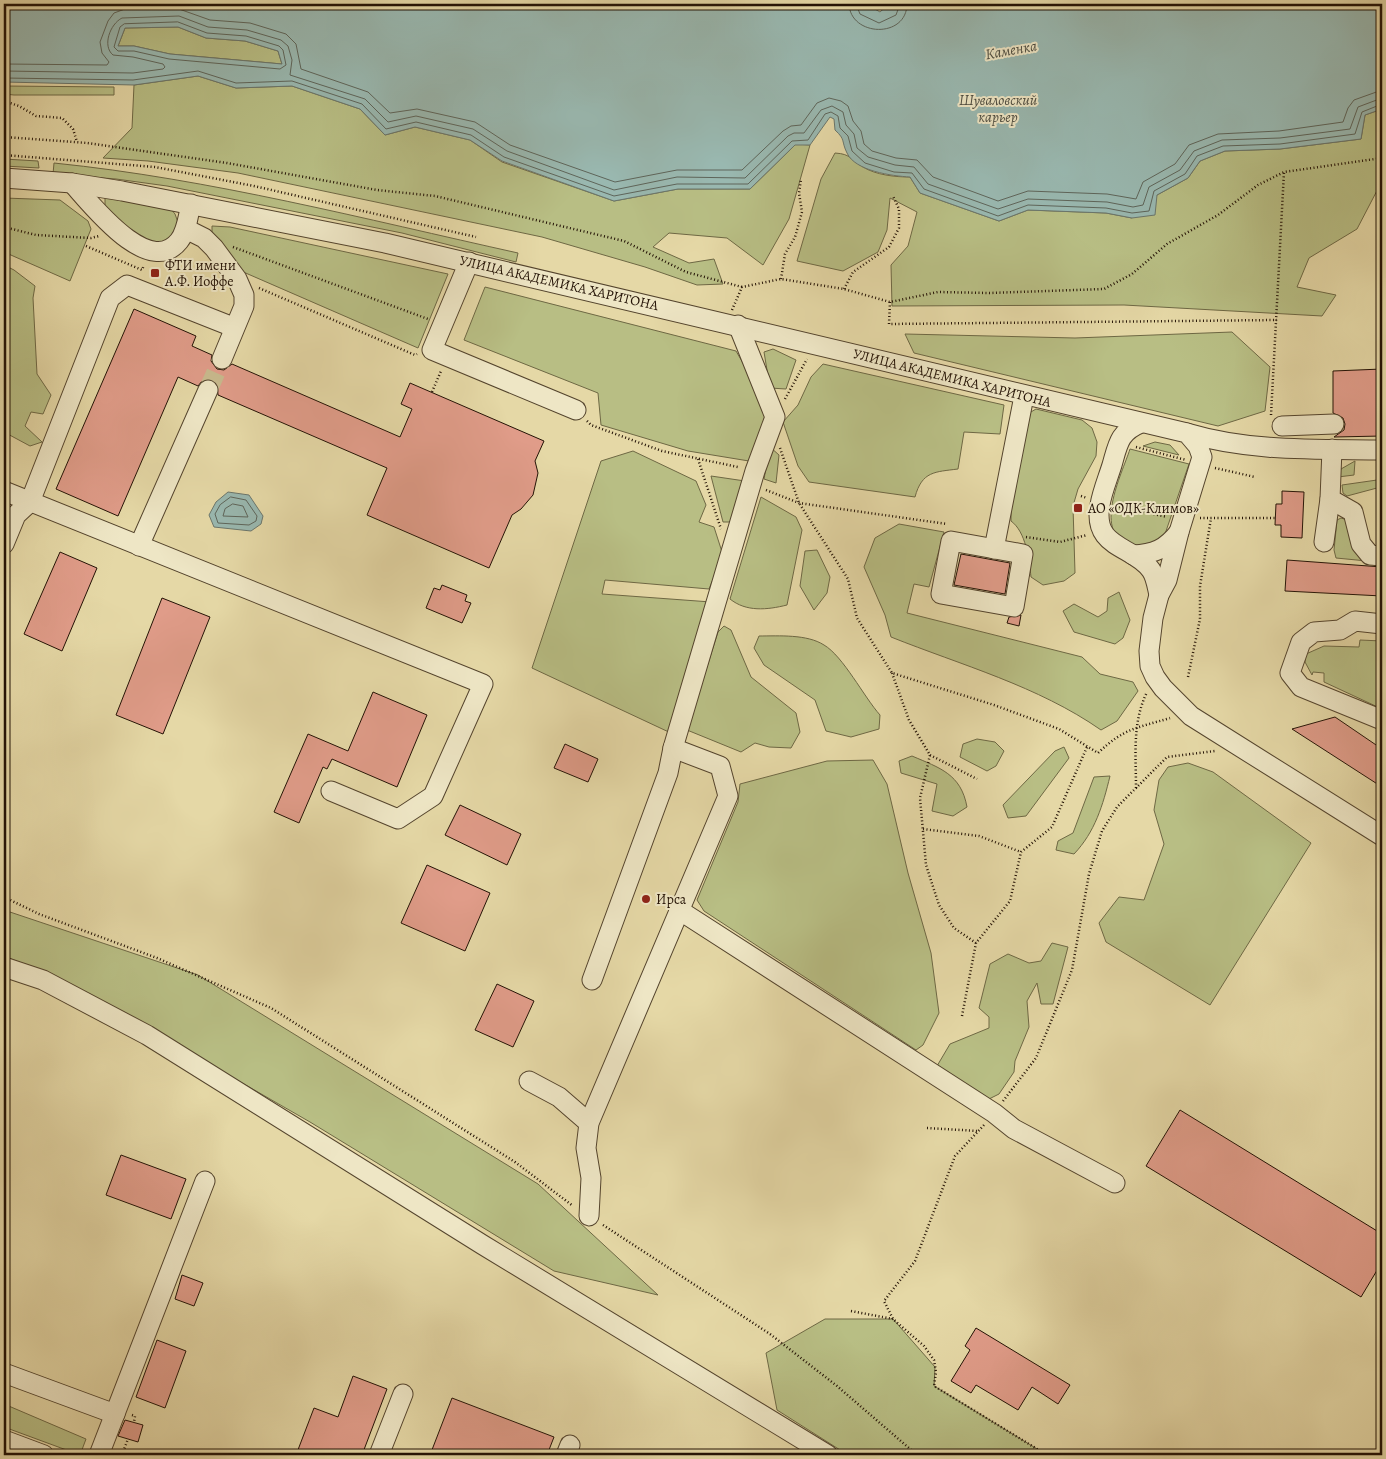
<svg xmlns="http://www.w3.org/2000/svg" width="1386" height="1459" font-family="Alegreya,serif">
<rect width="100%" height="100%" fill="#e5d8a6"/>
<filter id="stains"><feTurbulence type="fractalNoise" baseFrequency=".004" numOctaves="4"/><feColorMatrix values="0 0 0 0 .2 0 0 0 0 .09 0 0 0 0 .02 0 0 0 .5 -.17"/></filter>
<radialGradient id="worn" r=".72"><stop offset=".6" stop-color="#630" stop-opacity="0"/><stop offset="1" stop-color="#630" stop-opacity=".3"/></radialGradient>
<g fill="#b8be84" stroke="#6e6844">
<polygon points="178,27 206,38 245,41 278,51 282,64 170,54 134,46 118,46 125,28"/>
<polygon points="198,76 236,88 292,86 360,109 385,135 415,127 470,140 502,162 614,201 678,189 750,189 796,144 810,145 789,219 763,265 727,238 669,233 653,247 689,263 714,259 723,284 697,285 645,267 542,237 238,173 148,161 103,158 132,128 134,85"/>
<polygon points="4,86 114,87 114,95 14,95 4,94"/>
<path d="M1382,109v72l-25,48 -48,29 -12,29 39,8 -14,21 -198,-11 -232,1 -1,-41 17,-19 9,-34 -27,-14 -3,32 -9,22 -35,19 -46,-10 24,-82 14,-26c17,1 15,7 28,14 13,8 32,10 47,10l10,16 79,28 29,-11 78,3 26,5 25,-23 31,-17 12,-17 25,-10 55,-2 81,-10 4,-24z"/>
<polygon points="4,159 38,161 39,168 4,166"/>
<path d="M54,163c157,16 310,56 464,90l-2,9 -114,-29 -235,-47 -51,-7 -63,-5z"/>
<polygon points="108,196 171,209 175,214 179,225 169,240 153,244 126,229 105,206 105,198"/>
<polygon points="4,198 60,200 88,221 91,229 70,281 4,252"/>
<polygon points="212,226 230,227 448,274 418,348 241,271 212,232"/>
<polygon points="4,265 14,270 35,286 33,298 37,374 51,395 43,414 31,412 25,426 42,442 30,446 4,432"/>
<polygon points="485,287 736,351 764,399 767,425 749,461 688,451 601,425 598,393 464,340"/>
<polygon points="1232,332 1270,367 1265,411 1218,426 914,353 905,334 1075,338"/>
<polygon points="773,349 796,360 786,389 770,388 764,352"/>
<path d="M823,364l181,41 -4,29 -36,-2 -6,37c-23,3 -36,2 -43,28l-106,-15 -11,-16 -15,-44 15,-17 13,-28z"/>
<path d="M1036,409l46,11 10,8 5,14 -1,14 -18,33 -5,17 2,67 -11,8 -21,4 -12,-8c-2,-18 -5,-45 -20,-56v-46l13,-59z"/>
<polygon points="1155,442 1170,445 1179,455 1143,446"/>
<polygon points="770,447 779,455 776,483 764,479"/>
<path d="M1130,449l59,15 -24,70c-8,8 -20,14 -32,11 -43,-9 -11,-71 -3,-96z"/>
<polygon points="633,451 696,481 706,505 699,522 714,527 723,555 709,589 605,580 602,594 711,602 673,734 532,668 601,461"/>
<polygon points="1355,461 1354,475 1338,477 1341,469"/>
<polygon points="711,476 745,481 735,522 723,522"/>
<polygon points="1377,480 1377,488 1347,496 1343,493 1342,485"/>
<path d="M761,497l35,20 6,13 -15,75c-20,5 -41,7 -57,-6z"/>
<polygon points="1341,518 1347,520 1367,561 1336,558 1334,550 1337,520"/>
<path d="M899,524l45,8 -15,55 -15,-3 -7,29 175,44 18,17 33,8 5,9 -21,30 -16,9c-63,-44 -140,-65 -210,-93l-6,-22 -21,-48 11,-29z"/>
<polygon points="817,550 830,577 827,593 814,610 800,586 805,551"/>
<polygon points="1119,592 1130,620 1123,638 1115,644 1074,632 1063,611 1074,604 1098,617 1107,611 1108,598"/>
<polygon points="724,626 731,630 751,677 796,713 800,732 791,748 769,747 755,743 741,752 687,730 718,632"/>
<path d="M759,636c20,0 48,-2 65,9 19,11 40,52 56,70l-1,14 -28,8 -25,-6 -11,-31 -51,-35 -10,-17z"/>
<polygon points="1360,640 1382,641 1382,657 1379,663 1377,676 1382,687 1382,709 1324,682 1324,673 1313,672 1312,675 1305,662 1306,654 1324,646 1359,647"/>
<polygon points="977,739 995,742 1004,751 996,766 987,771 960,757 963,744"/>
<polygon points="1064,747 1069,758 1026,816 1008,818 1003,805 1055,751"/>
<path d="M912,756c28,12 49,18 55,51l-14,9 -21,-5 5,-27 -36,-11 -2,-12z"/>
<polygon points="873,760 887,784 908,873 931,953 939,1013 923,1045 916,1050 704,911 697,900 738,802 740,784 827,761"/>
<polygon points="1188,763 1213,772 1311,843 1210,1005 1106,942 1099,923 1119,897 1144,900 1164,844 1154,810 1159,780 1168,767"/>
<path d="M1110,776c-7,29 -15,56 -36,78l-18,-4 2,-9 15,-8 21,-56z"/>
<polygon points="4,910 198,975 538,1184 658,1295 554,1271 310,1122 61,979 4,956"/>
<polygon points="1052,943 1068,947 1053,1004 1041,1004 1037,983 1027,1001 1029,1027 1015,1061 1014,1072 999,1094 989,1099 937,1066 950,1044 989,1028 989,1017 979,1008 990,964 1008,954 1029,963 1041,961"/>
<polygon points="825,1319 893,1319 935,1367 934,1386 1047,1455 848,1455 777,1410 766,1353"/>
<polygon points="4,1404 86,1439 80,1455 4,1427"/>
</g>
<g fill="#99b8b0" stroke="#6a766c" fill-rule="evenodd">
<path d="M4,4h862l14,8 9,-8h493v105l-17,6 -4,24 -81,10 -55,2 -25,10 -12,17 -31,17 -2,20 -23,3 -26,-5 -78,-3 -29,11 -79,-28 -10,-16c-18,-1 -55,-6 -63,-24 -6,-12 -1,-13 -12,-23l-1,-11 -4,-2 -20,28h-15l-45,44h-72l-64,12 -112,-40 -32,-21 -55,-13 -30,8 -25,-26 -68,-23 -56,2 -38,-12 -64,9 -130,-3zM178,27l28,11 39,3 33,10 4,13 -112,-10 -36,-8h-16l7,-18z"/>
<polygon points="228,492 249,495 263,516 261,524 251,531 214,527 209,515 216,502"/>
</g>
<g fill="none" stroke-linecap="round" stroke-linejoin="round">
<g stroke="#5e655a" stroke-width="1">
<path d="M849,4c1,33 58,35 58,0"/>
<polyline points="856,4 860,14 879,23 896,15 900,4"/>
<polygon points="178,22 207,33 246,36 279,46 283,50 286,65 280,69 169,59 134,51 118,51 114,47 120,27 124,24"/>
<polyline points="4,64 107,65 109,62 102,53 100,42 108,21 114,13 125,9 179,9 210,20 250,23 286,34 296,44 301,69 368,92 390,113 417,109 475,122 510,145 615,182 677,170 742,170 783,131 791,126 801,125 817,103 829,98 841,101 848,106 853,121 861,131 864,144 872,151 896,158 917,160 933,177 998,201 1028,191 1107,194 1136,199 1143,182 1175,164 1189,145 1218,134 1279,131 1343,122 1348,108 1354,100 1382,90"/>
<path d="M4,71l129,2 30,-4 2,-2 -2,-3 -30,-7 -20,-2c-11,-9 -3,-31 9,-37l57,-2 29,11 39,3 34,10 7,6 4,14 -2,15 75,24 23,23 28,-6 57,13 34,22 107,39 63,-13 68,1 43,-42 6,-3h10l17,-23 11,-4 11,6 3,13 8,9 3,14 11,9 27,8 19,2 14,17 70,25 30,-10 79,3 26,5 10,-2 6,-18 31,-17 14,-19 28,-11 58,-2 70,-9 8,-22 24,-9"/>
<polyline points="4,78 133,80 198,71 236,83 292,81 362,104 386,129 416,122 471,135 504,157 614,196 677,184 748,184 792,141 808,140 825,114 831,112 838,116 840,128 848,136 852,151 865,163 894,172 912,173 924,189 998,216 1028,205 1106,208 1132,213 1149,211 1154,191 1185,174 1197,156 1223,146 1280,144 1355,134 1362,112 1382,104"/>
<polygon points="231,497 246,500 257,516 256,521 249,525 218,523 215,514 220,505"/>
<polygon points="233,504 243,506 248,517 223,516 225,509"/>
</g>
</g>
<g fill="#e09c89" stroke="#231205">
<polygon points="134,309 196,336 192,346 212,355 211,361 217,369 224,370 232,364 400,437 412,409 401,404 410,383 544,441 535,461 538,473 533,495 521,509 512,515 489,568 367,515 387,468 218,395 217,384 212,380 202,381 198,386 178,377 118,516 56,489"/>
<polygon points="1382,369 1382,436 1334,437 1344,430 1345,424 1343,418 1333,413 1333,371"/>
<polygon points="1282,491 1304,492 1302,538 1281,537 1281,525 1275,525 1276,504 1282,504"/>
<polygon points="60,552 97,568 62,651 24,634"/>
<polygon points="961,554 1010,563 1005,594 954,585"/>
<polygon points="1287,560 1382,567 1382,596 1285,591"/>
<polygon points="442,585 467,595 465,601 471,603 462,623 426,608 434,588 440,590"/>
<polygon points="162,598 210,617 163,734 116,715"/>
<polygon points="1021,615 1019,626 1007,623 1009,617"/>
<polygon points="373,692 427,715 397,787 332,759 327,769 323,767 299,823 274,812 308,734 348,751"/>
<polygon points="1335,717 1382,749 1382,787 1292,729"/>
<polygon points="565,744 598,759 588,782 554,768"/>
<polygon points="460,805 521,834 507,865 445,835"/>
<polygon points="427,865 490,893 465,951 401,923"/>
<polygon points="497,984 534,1001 513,1047 475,1030"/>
<polygon points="1180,1110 1382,1234 1382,1262 1361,1297 1146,1166"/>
<polygon points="121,1155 186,1179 171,1219 106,1195"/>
<polygon points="182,1275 203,1283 194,1306 175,1299"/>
<polygon points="976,1328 1070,1385 1058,1404 1032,1387 1018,1410 976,1385 971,1393 951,1381 970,1350 965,1346"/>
<polygon points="157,1340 186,1351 165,1408 136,1397"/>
<polygon points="353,1376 387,1389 362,1455 296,1455 314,1408 338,1417"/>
<polygon points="452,1398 554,1437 547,1455 430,1455"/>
<polygon points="125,1420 143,1425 138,1442 118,1436"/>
</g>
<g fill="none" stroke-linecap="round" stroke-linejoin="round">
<polyline stroke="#c8ba8e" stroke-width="19" stroke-dasharray="19 9" stroke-linecap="butt" points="208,390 222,359"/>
<g stroke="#54442d" stroke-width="21">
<g id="minor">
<polyline points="4,178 72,183 122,191 385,243 1187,433 1198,446 1202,457 1179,532 1167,580 1159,595 1153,618 1149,651 1150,666 1155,677 1163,688 1191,716 1382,836"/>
<path d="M72,183c19,21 77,96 107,58 8,-10 9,-25 12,-37"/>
<polyline points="186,229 204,238 214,248 237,279 244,295 244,306 222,359"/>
<polyline points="469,262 432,350 576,410"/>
<path d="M1141,423c-22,9 -23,21 -29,42 -4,13 -10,27 -12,40 -8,44 33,40 51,65 5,7 6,17 8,25"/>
<polyline points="1282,426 1334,424"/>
<path d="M1187,433c64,19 130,16 195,17"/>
<polyline points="1332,449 1330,499 1353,512 1361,544 1370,555 1382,556"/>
<polyline points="4,491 483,684 433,796 398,819 331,791"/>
<polygon points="951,541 1023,554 1014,607 941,594"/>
<polyline points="1324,542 1330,499"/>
<polyline points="4,544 16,515 30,502 110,298 127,285 233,327"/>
<polyline points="139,546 208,390"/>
<polyline points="994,549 1024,396"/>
<path d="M1133,555c21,-1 33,-6 46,-23"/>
<polyline points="1382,624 1355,621 1340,630 1314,632 1301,642 1290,673 1301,687 1382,720"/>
<polyline points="679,910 994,1113 1014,1129 1115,1183"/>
<polyline points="4,967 43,980 147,1035 483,1245 828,1455"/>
<polyline points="592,980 668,773 673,748"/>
<polyline points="529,1081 559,1097 589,1123"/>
<polyline points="589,1216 591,1178 586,1148 589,1123 728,796 720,766 673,748 755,471 775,417 738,325"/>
<polyline points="4,1373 115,1414"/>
<polyline points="4,1440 44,1455"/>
<polyline points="99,1455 205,1181"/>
<polyline points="379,1455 403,1394"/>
<polyline points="566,1455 570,1445"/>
</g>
</g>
<g stroke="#231205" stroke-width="2.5" stroke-dasharray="1 2.5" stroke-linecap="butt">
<polyline points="4,101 19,106 36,116 62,118 73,129 77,142"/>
<polyline points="1381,114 1382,123"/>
<polyline points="4,137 87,143 227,163 377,190 435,196 624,241 686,272 742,287"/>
<polyline points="4,155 155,167 254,186 476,237"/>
<polyline points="4,227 36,235 91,238 99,236"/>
<polyline points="86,246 142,270 144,265"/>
<polyline points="233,247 428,319"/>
<polyline points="781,279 785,254 795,237 802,212 799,193 801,179"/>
<polyline points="259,288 415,355 417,354"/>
<polyline points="844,289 853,272 889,247 899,228 899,209 893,196"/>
<polyline points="890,302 889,324 1277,320"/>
<polyline points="732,310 742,287 781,279 844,289 890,302 938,292 989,293 1104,289 1132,274 1167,244 1218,215 1258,185 1284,172 1382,158"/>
<polyline points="432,392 441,371"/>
<polyline points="785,399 807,359"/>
<polyline points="1271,415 1284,172"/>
<polyline points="587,421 591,425 662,451 738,467"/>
<polyline points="1136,447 1186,460"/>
<path d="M780,448l19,55 49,76 9,39 35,55 102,32 65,24 39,24c26,-25 39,-25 72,-35"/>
<polyline points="698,459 721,529"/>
<polyline points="1215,468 1255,477"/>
<polyline points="766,490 799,503 947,524"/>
<polyline points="1081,496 1087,498"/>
<polyline points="1116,506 1167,517"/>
<polyline points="1200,518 1276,518"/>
<polyline points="1026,537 1060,542 1087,535"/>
<polyline points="892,673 909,720 930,755 920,798 926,865 939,905 954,928 976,943"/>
<polyline points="1188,677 1200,619 1200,586 1211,518"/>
<polyline points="930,755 977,779"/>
<path d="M1136,788c0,-33 -4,-65 11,-96"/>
<polyline points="923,829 979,836 1021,852"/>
<polyline points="4,897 39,914 157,958 271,1008 515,1162 573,1206"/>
<polyline points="962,1016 976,943 1010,901 1021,852 1052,827 1087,747"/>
<polyline points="1003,1101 1036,1058 1072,970 1089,874 1102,831 1117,807 1167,757 1215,751"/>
<polyline points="984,1125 955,1156 915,1261 884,1301 893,1319 924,1346 934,1360 936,1372 934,1386 1047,1455"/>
<polyline points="927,1128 978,1131"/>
<polyline points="603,1225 770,1334 837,1386 917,1455"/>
<polyline points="851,1311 893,1319"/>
<polyline points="132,1415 135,1416 134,1422"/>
<polyline points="122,1455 128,1439"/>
</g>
<use href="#minor" stroke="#eee6c5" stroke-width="19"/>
</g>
<g fill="#8f2418" stroke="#eee6c5" stroke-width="2">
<rect x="150" y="268" width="10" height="10" rx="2.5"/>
<rect x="1073" y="503" width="10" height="10" rx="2.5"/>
<circle cx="646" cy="899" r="5"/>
</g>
<g text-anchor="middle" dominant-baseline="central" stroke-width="4" stroke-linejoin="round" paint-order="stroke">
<g font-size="14" fill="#231205" stroke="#eee6c5" text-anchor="start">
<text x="165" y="265">ФТИ имени<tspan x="165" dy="16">А.Ф. Иоффе</tspan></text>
<text x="1088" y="508">АО «ОДК-Климов»</text>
<text x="656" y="899">Ирса</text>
</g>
<g font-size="14" fill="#231205" stroke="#eee6c5">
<text transform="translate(559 283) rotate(13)">УЛИЦА АКАДЕМИКА ХАРИТОНА</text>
<text transform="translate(952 378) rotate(14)">УЛИЦА АКАДЕМИКА ХАРИТОНА</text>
</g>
<g font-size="15" font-style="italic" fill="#4c4c41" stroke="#eee6c5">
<text transform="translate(1011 50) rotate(-10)">Каменка</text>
<text x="998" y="100">Шуваловский<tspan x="998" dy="17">карьер</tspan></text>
</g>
</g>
<rect width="1386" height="1459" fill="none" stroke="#e5d8a6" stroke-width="20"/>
<rect x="5" y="5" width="1376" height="1449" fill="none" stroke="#231205" stroke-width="2.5"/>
<rect x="10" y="10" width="1366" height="1439" fill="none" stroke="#231205"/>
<rect width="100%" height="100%" filter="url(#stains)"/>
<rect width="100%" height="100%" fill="url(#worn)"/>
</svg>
